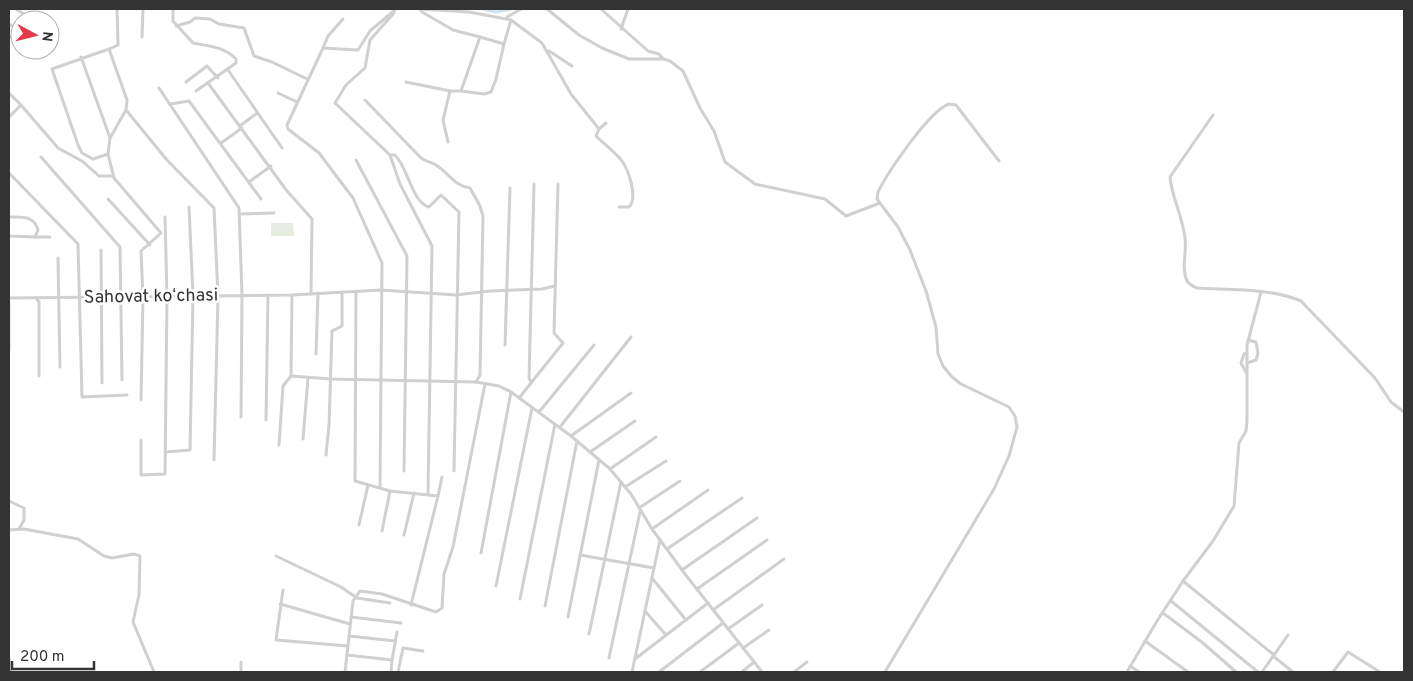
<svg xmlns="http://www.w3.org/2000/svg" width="1413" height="681" font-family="Overpass,sans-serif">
<rect width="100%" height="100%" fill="#fff"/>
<polygon fill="#e6ecdf" points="271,223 293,223 294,236 271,236"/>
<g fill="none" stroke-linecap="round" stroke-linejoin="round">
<polyline stroke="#cfe2ee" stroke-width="3" points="483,9 496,12 511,9"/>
<g stroke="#d0d0d0" stroke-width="3">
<polyline points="16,9 33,20"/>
<path d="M173,9v12l20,22c16,3 32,4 43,16v4l-40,28"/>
<path d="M419,9l50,3 42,8 31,23 29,51 28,35 -3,7c8,8 19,16 26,25 7,10 16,37 7,46h-10"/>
<polyline points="420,9 422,12 453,30 480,37"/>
<polyline points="547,9 579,35 602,48 629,59 664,59 670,61 683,71 700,108 714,131 725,162 755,184 825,199 846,216 880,203"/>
<polyline points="601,9 648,51 659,54 663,59"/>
<polyline points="394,13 370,40 365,68 346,85 335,103 390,155 400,184 432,246 428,494"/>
<polyline points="507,17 521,9"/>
<polyline points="9,24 20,31"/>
<polyline points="176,26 190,22 195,18 210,19 219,24 244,28 254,56 272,62 307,79"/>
<polyline points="621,29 628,9"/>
<polyline points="142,37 143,9"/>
<polyline points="9,38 19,31"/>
<polyline points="323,48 328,36 343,19"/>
<polyline points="109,49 52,69 78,145 82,153 93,159 108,154 110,138 126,110 127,100 109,49 118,45 117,9"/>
<polyline points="549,51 572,66"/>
<polyline points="81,57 110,138"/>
<polyline points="228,70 282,148"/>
<polyline points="186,82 207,66 218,78"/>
<polyline points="406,82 450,91"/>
<polyline points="208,83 287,191 312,219 311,294"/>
<polyline points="159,88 239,208 242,295 241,417"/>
<polyline points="461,91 484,94 491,92 496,79 504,44"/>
<polyline points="9,93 21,105 9,117"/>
<polyline points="278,93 297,102"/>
<path d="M365,100l56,58c6,4 10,4 15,7 13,8 18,21 34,23l10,18 3,10 -3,159 -4,7"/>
<polyline points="170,104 189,101 261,199"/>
<polyline points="21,105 58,148 82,161 99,176 113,176"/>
<polyline points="126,110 167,160 214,208 218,296 214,460"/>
<path d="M1213,115l-43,62c2,22 13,40 15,61 2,14 -4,30 2,43 3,4 5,5 10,7 34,2 73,0 104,13l74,77 16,24 13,10"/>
<polyline points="241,125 256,114"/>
<polyline points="599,129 606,123"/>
<polyline points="448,142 443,120 450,91 461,91 480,37 504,44 511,20"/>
<polyline points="221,143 242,128"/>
<polyline points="108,154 114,178 161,233 141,251 143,297 141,400"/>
<path d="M390,155h5c13,12 17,48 34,52l12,-12 18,17 -5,259"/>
<polyline points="41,157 120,247 122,380"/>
<polyline points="356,160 407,256 404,471"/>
<polyline points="9,173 78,244 82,397 127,395"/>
<polyline points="249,182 271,166"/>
<polyline points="108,199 150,245"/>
<polyline points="240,214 274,213"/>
<path d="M9,217c12,0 25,-2 29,13l-3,7 -26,-1"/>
<polyline points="36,237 50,237"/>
<polyline points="101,250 102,383"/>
<polyline points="58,258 60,367"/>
<polyline points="356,292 355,481 390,491 438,496 411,605"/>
<polyline points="9,298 292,295 381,290 456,295 490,291 542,289 555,286"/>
<polyline points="36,298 39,302 39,376"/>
<polyline points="9,304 9,350"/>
<polyline points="505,345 510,188"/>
<polyline points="1247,353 1244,354 1241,363 1247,374"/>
<polyline points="316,354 318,293"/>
<polyline points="1247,363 1256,360 1258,353 1256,342 1248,340"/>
<polyline points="291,376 331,379 476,382 499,386 511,392 571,436 610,469 631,494 652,529 685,574 762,672"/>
<polyline points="291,376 292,295"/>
<polyline points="531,382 529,378 534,184"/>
<polyline points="519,398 563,343 554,333 558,184"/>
<polyline points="539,412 594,345"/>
<polyline points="266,420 268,295"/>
<polyline points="560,427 631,337"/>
<polyline points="571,436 631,393"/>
<polyline points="303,439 308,378"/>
<polyline points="141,440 141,475 165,474 167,297 165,217"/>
<polyline points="279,445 283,386 291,376"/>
<polyline points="166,452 190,450 193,296 189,207"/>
<polyline points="590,452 635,421"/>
<polyline points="326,455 329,425 332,331 342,326 342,292"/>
<polyline points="610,469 656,437"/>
<polyline points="625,487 666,461"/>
<polyline points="380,488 382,263 353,198 319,153 288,129 287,125 323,48 358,50 370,31 396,9"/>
<polyline points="438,496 442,477"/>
<polyline points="9,501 24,508 24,520 19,529"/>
<polyline points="639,508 680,481"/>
<polyline points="359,525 368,485"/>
<polyline points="652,529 708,490"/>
<polyline points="9,530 24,529 78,539 104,556 112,558 134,554 140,556 139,595 133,622 154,672"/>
<polyline points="382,531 390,491"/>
<polyline points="404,535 414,493"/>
<polyline points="667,549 742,498"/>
<polyline points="481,553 511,392"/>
<polyline points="580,555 654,568"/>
<polyline points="276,556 341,587 357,598 390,603"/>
<polyline points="682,570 757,518"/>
<polyline points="652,578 686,620"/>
<polyline points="1183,581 1274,655 1262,672"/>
<polyline points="496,586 532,408"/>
<polyline points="697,589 767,540"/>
<polyline points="283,590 276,640 348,646"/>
<polyline points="520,599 555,424"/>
<polyline points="1171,601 1258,672"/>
<polyline points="280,604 350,624"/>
<polyline points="545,606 577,441"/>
<polyline points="713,610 784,559"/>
<polyline points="645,611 666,635"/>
<polyline points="1163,613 1203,643 1236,672"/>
<polyline points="351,617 401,623"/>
<polyline points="568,617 599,460"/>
<polyline points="728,629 762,605"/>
<polyline points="589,634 621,482"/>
<polyline points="349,636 395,641"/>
<polyline points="1145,641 1188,672"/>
<polyline points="743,648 769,630"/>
<polyline points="347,655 392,660 397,632"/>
<polyline points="1274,655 1288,635"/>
<polyline points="1273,656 1293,672"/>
<polyline points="9,658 11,672"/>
<polyline points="609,658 640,512"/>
<polyline points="635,659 708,603"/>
<polyline points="241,662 241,672"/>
<polyline points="1130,666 1139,672"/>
<polyline points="345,672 353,601 360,591 382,594 436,612 442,608 444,574 453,547 485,384"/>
<polyline points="391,672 392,660"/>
<polyline points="398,672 403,648 423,651"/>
<polyline points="632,672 660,540"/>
<polyline points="659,672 723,623"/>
<polyline points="700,672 739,643"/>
<polyline points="742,672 754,662"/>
<polyline points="794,672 807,662"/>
<path d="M885,672l109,-183 15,-33 8,-29 -2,-11 -6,-9 -48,-23 -9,-7 -9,-11 -5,-12 -2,-27 -10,-36 -16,-41 -12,-23 -21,-28 1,-7c10,-20 51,-81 71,-88l7,1 43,56"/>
<polyline points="1127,672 1157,621 1183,581 1213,541 1234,506 1239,443 1246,431 1247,421 1247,345 1261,292"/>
<polyline points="1333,672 1348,652 1380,672"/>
</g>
</g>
<g text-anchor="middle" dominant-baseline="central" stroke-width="5" stroke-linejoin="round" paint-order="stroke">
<g font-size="18" fill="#333" stroke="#fff">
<text transform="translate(151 297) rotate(-1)">Sahovat koʻchasi</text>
</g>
</g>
<rect width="1413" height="681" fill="none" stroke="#333333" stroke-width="20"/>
<g transform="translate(35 35) rotate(97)"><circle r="24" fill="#ffffff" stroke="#adadad"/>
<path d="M0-4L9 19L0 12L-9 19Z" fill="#e63946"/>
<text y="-8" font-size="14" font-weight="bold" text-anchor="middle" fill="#333333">N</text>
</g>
<path d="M12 661v8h82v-8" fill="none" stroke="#333333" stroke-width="2.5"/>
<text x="20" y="661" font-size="15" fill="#333333" stroke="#ffffff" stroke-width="4" paint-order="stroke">200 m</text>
</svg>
